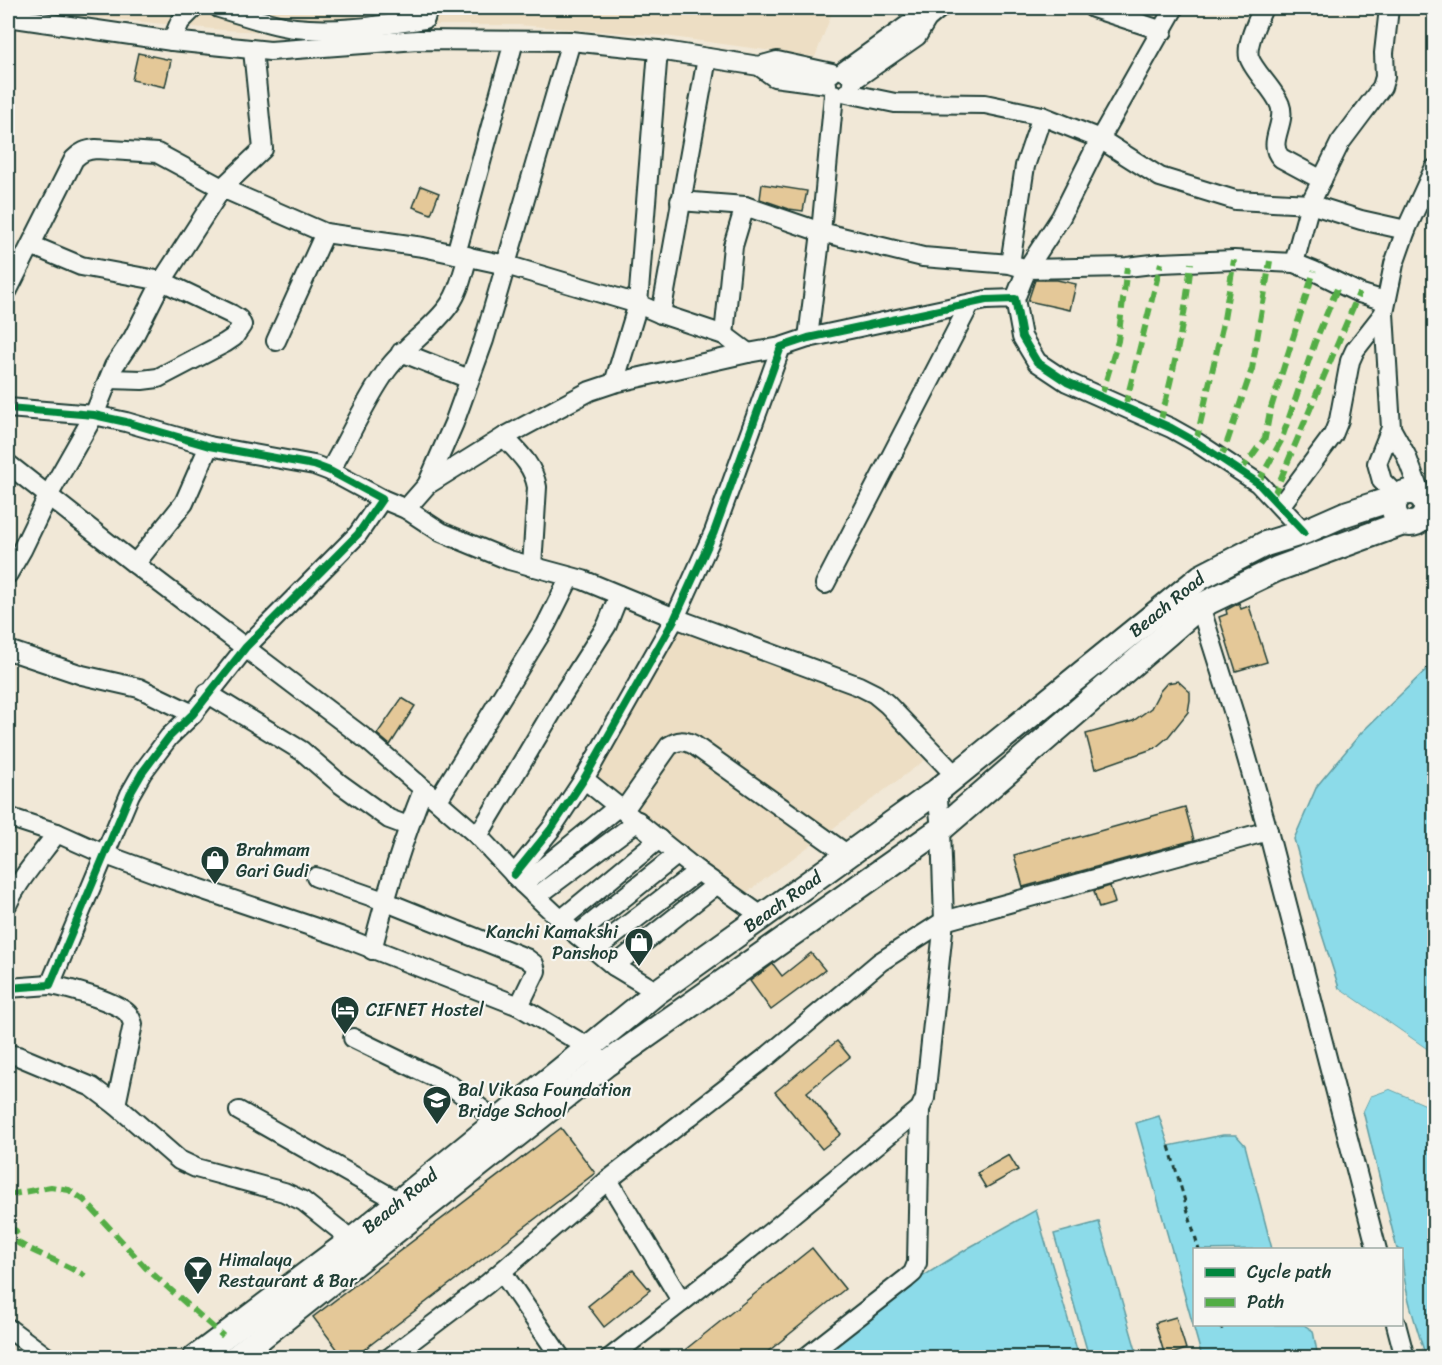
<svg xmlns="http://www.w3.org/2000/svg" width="1442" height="1365" font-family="Sriracha,sans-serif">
<rect width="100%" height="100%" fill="#f1e8d7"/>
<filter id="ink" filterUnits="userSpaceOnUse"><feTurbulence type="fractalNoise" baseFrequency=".0167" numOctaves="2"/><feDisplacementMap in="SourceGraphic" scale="12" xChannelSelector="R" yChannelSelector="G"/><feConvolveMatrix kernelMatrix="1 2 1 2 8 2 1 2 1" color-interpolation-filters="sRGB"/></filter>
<g filter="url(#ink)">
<g fill="#eddec4">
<polygon points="30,8 834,8 815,57 665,36 518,25 428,25 322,35 223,30 66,14"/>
<polygon points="678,627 868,697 925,760 742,896 596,778"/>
</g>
<g fill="#8cdbe9" stroke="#609ca1" stroke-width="1.5">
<polygon points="1434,662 1434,1054 1339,988 1311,900 1294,839 1317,786 1361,733"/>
<path d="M1390,1089l44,19v249h-8c-11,-35 -24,-70 -24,-107l-5,-1 -34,-138 7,-15z"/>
<polygon points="1159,1116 1169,1146 1223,1135 1236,1135 1245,1145 1272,1249 1194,1250 1194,1324 1304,1325 1313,1331 1318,1357 1202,1357 1136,1123"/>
<polygon points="1036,1210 1079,1357 818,1358 912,1283 970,1247"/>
<polygon points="1099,1222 1138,1357 1089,1357 1054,1234"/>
</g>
<g fill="#f1e8d7">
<polygon points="1339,988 1434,1054 1434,1057 1374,1017 1339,992"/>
<polygon points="1390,1086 1434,1105 1434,1108 1390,1089 1370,1096 1363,1111 1362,1107 1368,1094"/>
</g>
<g fill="#e4c898" stroke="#1f3d34" stroke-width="1.5">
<polygon points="138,53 171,60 165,87 132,80"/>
<polygon points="762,184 807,191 803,211 789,209 760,199"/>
<polygon points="421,186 439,193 431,214 413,207"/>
<polygon points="1035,280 1057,280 1076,284 1070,310 1028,301"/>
<polygon points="1239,603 1241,609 1249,606 1267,662 1236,671 1219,617 1227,614 1226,610"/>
<polygon points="1178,681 1190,692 1190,700 1188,712 1168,737 1155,748 1095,769 1086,734 1133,721 1151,708 1160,691 1167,683"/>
<polygon points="402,698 415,706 390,745 377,734"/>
<polygon points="1185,807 1194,840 1023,887 1014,855"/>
<polygon points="1110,886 1115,903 1099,908 1094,891"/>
<polygon points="811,953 825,970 771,1010 750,981 773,964 782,976"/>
<polygon points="837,1041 850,1057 807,1092 841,1134 822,1149 775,1092"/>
<polygon points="561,1128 595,1173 353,1358 344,1358 313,1317"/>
<polygon points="1009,1155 1018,1170 986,1188 977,1173"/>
<polygon points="812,1248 845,1289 760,1358 693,1358 686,1349"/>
<polygon points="633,1270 650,1290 604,1327 588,1306"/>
<polygon points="1176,1317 1186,1349 1165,1356 1155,1323"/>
</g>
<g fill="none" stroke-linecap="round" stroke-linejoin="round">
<g stroke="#1f3d34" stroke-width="22">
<g id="minor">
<path d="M219,8c25,7 50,17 76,20 43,5 88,-3 130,-9l3,-11"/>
<polyline points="1093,8 1163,31"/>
<path d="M1263,8c-5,12 -17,35 -14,49 4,14 26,33 31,48 7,18 -14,38 1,53l41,22"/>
<polyline points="8,17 172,41 270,51 417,40 571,41 658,50 759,66 774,77 827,84"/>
<polyline points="172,41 180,22 194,8"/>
<polyline points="759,66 777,61 832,73"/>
<polyline points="844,71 908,25 927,19"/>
<polyline points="852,81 917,36 927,19 940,8"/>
<polyline points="847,93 895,103 985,104 1042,116 1100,139 1160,177 1235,200 1310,204 1361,220 1406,230"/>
<polyline points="680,201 745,206"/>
<polyline points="456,254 514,41"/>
<polyline points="1294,263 1310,204 1340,143 1382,87 1385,77 1384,53 1389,8"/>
<polyline points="1010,264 1025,166 1042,116"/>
<path d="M8,290l66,-131c7,-7 12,-9 22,-10l61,4 65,35 103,45 98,14 83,18 132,39 23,10 63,21 24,18"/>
<polyline points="1015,299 1027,269 1127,267 1161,263 1234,260 1294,263 1314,271 1359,293 1385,301"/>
<polyline points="661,314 707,58"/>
<polyline points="724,335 733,246 745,206 821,232 834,94"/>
<polyline points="808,338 821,232 923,257 1010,264 1027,269 1061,217 1100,139 1174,8"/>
<polyline points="276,341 325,233"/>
<polyline points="401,352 469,379"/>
<polyline points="109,379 142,380 158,378 225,343 234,337 242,325 239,319 231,314 162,281 222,188 263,149 253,50"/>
<polyline points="614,383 638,304 658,50"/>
<polyline points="8,408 94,415 126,422 209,446 314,465 330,471 382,499 358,534 246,647 193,714 169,737 142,773 130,794 50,985 8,988"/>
<polyline points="1391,428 1406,455 1421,495"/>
<path d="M504,437c15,16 29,28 33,50l-5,80"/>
<polyline points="8,464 135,564 367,740 478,836 523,884 577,935 614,966 657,992"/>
<path d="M330,471c19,-33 35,-70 57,-101 18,-25 46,-41 63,-66 10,-14 13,-32 18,-48"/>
<polyline points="427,485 454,423 484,340 571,41"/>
<polyline points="1398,497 1382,481 1377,463 1391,428 1384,313 1394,264 1406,230 1434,169"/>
<polyline points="382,499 406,509 441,532 509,560 583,580 675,618 859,686 875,694 887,704 955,775"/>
<polyline points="1281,505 1333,435 1339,420 1350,361 1355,350 1384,313"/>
<polyline points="406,509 427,485 504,437 590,391 614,383 748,353 781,347"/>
<polyline points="135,564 184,503 209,446"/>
<polyline points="8,574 22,550 48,496 94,415 114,366 133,338 162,281 81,266 31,245"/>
<polyline points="825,584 970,304"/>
<polyline points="1200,606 1236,720 1268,831 1377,1250"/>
<polyline points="8,650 82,675 139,688 193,714"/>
<polyline points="207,693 302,751 339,783 389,819 408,826"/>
<polyline points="584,779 698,871 763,917"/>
<polyline points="438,800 546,625 570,577"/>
<path d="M624,810l45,-64c9,-6 15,-6 25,-1l154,110"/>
<polyline points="8,817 57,833 106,855 174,880 340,936 519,1006 588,1047 596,1055"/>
<polyline points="478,836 560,699 607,625 619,595"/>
<polyline points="514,875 551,829 584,779 675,618 714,532 781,347 808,338 986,300 1015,299 1022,337 1037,362 1067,382 1171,428 1196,442 1258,483 1304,532"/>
<polyline points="316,877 384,901 526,958 534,964 536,971 519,1006"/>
<polyline points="523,884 619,806"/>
<polyline points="537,896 638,821"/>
<path d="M8,903c12,-25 32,-47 49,-70"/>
<polyline points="562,919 659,839"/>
<polyline points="577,935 678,854"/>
<path d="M372,950c14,-55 30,-108 51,-160"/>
<polyline points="595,950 698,871"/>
<polyline points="614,966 716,885"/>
<path d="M50,985c17,3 70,17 79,30 2,3 3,6 4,9l-17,81"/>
<polyline points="353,1038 450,1085 497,1121"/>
<polyline points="8,1054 18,1056 92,1087 116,1105 179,1160 196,1168 284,1192 303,1201 352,1240"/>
<polyline points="239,1111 398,1201"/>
<polyline points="608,1180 682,1302"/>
<polyline points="502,1272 561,1358"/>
<polyline points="1396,1324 1405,1358"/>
<polyline points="8,1328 48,1358"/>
<polyline points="389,1358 487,1284 608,1180 769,1055 880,962 944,921 1268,831"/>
<polyline points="610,1358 750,1249 920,1109 925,1098 944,921 941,829 937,791"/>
<polyline points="805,1358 906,1279 913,1273 917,1263 920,1109"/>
</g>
</g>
<g stroke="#1f3d34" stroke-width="28">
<g id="major">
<circle cx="1410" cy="508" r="16"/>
<path id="s1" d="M195,1358l157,-118 305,-248 280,-201 264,-214 64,-33 39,-12 41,-18 53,-17"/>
<polyline points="235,1358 605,1065 941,829 1200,606 1277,569 1403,523"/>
</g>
</g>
<g stroke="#1f3d34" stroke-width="3" stroke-dasharray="6 4.5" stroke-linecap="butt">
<polyline points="1169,1146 1199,1250"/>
<polyline points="1220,1324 1223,1333"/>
</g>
<use href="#minor" stroke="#f6f6f2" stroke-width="18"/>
<use href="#major" stroke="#f6f6f2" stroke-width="24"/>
<g stroke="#52ad45" stroke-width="6" stroke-dasharray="12 6" stroke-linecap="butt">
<polyline points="1101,397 1118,341 1127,267"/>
<polyline points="1125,407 1161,263"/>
<path d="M1160,423c14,-53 25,-105 31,-160"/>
<polyline points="1196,442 1224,319 1234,260"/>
<polyline points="1221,460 1252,369 1270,261"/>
<polyline points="1240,472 1265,438 1270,411 1314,271"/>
<polyline points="1258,483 1281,441 1315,342 1339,284"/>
<polyline points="1273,497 1359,293"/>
<polyline points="8,1195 51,1187 69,1190 84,1200 146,1268 223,1336"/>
<path d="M8,1227l8,4 2,12c22,12 45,20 67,33"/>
</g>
<g stroke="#f6f6f2" stroke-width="11">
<g id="cycleway">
<polyline points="8,408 94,415 126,422 209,446 314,465 330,471 382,499 358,534 246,647 193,714 169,737 142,773 130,794 50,985 8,988"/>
<polyline points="514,875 551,829 584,779 675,618 714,532 781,347 808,338 986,300 1015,299 1022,337 1037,362 1067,382 1171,428 1196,442 1258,483 1304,532"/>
</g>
</g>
<use href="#cycleway" stroke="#00873e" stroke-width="8"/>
</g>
</g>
<defs>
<g id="shop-pin" transform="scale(1.5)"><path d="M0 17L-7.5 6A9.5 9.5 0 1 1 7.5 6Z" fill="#1f3d34" stroke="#f6f6f2"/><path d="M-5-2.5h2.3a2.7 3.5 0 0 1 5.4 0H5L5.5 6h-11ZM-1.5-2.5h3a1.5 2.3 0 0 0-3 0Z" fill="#fff"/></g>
<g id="hotel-pin" transform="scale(1.5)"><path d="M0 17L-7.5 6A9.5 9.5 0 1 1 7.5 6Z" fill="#1f3d34" stroke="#f6f6f2"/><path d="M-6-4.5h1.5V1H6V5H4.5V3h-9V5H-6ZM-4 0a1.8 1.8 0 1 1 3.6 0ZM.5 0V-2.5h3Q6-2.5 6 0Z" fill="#fff"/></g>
<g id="school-pin" transform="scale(1.5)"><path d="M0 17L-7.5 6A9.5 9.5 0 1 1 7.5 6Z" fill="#1f3d34" stroke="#f6f6f2"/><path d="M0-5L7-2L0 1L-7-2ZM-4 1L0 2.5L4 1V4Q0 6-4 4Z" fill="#fff"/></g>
<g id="bar-pin" transform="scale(1.5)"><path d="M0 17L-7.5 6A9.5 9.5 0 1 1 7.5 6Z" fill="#1f3d34" stroke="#f6f6f2"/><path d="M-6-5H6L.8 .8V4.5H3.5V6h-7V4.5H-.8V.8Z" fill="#fff"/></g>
</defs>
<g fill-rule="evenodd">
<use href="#shop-pin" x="215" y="860"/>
<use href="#shop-pin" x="639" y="942"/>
<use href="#hotel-pin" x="345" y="1010"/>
<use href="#school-pin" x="437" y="1100"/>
<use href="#bar-pin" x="198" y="1270"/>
</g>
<g text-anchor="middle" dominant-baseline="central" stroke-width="4.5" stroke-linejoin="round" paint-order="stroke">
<g font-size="18" fill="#1f3d34" stroke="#f6f6f2">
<text stroke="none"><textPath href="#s1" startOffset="1230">Beach Road</textPath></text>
<text stroke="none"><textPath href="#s1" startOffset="744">Beach Road</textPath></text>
<text stroke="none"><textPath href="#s1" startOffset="258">Beach Road</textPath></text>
</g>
<g font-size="18" fill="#1f3d34" stroke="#f6f6f2" text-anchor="start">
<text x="236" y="850">Brahmam<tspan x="236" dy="21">Gari Gudi</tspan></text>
<text x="618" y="932" text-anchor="end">Kanchi Kamakshi<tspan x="618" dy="21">Panshop</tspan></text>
<text x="366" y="1010">CIFNET Hostel</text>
<text x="458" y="1090">Bal Vikasa Foundation<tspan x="458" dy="21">Bridge School</tspan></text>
<text x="219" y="1260">Himalaya<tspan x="219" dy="21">Restaurant &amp; Bar</tspan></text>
</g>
</g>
<rect width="1442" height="1365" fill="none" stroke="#f6f6f2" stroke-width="30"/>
<rect x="15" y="15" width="1412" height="1335" fill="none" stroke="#1f3d34" stroke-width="2" filter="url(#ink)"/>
<rect x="1193" y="1248" width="210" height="78" fill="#f6f6f2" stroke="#a0aca6" stroke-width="1.5"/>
<rect x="1205" y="1268" width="30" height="9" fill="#00873e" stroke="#a0aca6" stroke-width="1.5"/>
<text x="1247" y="1278" font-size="18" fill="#1f3d34">Cycle path</text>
<rect x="1205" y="1298" width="30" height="9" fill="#52ad45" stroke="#a0aca6" stroke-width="1.5"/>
<text x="1247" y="1308" font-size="18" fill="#1f3d34">Path</text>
</svg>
